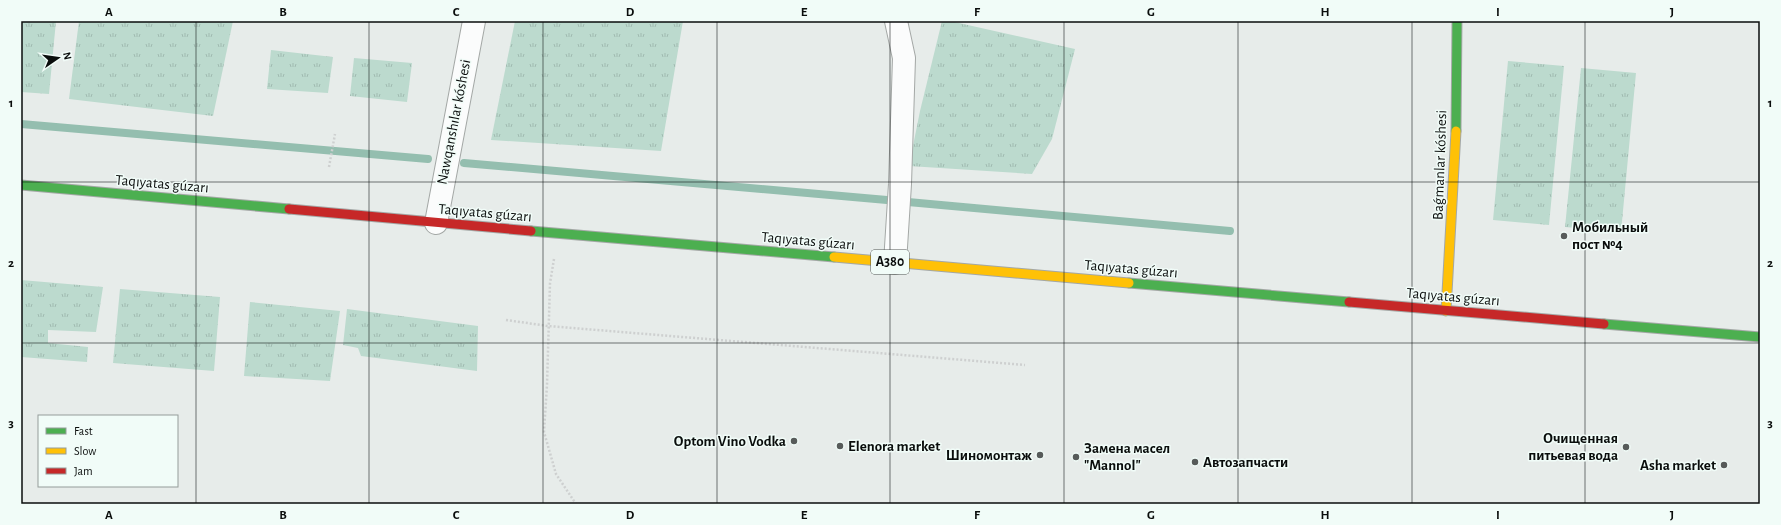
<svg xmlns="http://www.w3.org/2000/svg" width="1781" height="525" font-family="'Alegreya Sans',sans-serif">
<defs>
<pattern id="grass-tufts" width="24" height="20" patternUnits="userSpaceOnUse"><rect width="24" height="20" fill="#bcdace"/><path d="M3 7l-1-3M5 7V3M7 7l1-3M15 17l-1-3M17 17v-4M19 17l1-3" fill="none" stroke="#a0bab0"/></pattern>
</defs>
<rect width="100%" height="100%" fill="#e7ecea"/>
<g fill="url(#grass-tufts)">
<polygon points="21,21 56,21 49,94 21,92"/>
<polygon points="79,21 233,21 213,116 69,99"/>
<polygon points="515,21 683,21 661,151 491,140"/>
<polygon points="942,21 950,21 1075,49 1052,139 1032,174 909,166 920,111"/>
<polygon points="271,50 333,57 328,93 267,89"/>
<polygon points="354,58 412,63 407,102 350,96"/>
<polygon points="1508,61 1564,66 1549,225 1493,220"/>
<polygon points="1581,68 1636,73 1621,232 1565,227"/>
<polygon points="21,280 103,287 96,332 48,330 48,343 88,347 87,362 21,357"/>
<polygon points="120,289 220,297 214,371 113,363"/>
<polygon points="250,302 340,311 330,381 244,376"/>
<polygon points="347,309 478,326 477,371 361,356 358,348 343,345"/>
</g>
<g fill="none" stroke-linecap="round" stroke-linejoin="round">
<g stroke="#94beaf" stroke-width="8">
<polyline points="21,124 428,159"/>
<polyline points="464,163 887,200"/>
<polyline points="908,202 1230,231"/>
</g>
<g stroke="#a4a8a6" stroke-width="24">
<g id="street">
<polyline points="436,223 474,21"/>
<polyline points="895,263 900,184 904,58 896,21"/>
</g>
</g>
<g stroke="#a4a8a6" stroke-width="11">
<g id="fast">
<polyline points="1456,131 1457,21"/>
<polyline points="21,185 289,209"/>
<polyline points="531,231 834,257"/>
<polyline points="1129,283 1349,302"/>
<polyline points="1604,324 1760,337"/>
</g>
</g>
<g stroke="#a4a8a6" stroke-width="11">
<g id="slow">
<polyline points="834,257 1129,283"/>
<polyline points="1446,311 1456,131"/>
</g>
</g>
<g stroke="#a4a8a6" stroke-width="11">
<g id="jam">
<polyline points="289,209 531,231"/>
<polyline points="1349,302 1604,324"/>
</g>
</g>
<g stroke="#ced0d0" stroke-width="2.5" stroke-dasharray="2 2" stroke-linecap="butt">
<polyline points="329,167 335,134"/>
<polyline points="554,259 550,283 547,385 544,432 556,474 576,504"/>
<polyline points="506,320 548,326 1025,365"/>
</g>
<use href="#street" stroke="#fbfcfc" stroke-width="22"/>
<use href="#fast" stroke="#4caf50" stroke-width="9"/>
<use href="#slow" stroke="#ffc107" stroke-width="9"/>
<use href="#jam" stroke="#c62828" stroke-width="9"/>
</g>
<path fill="none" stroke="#0a0d0c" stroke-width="1" stroke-opacity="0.55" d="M196,21v483M369,21v483M543,21v483M717,21v483M890,21v483M1064,21v483M1238,21v483M1412,21v483M1585,21v483M21,182h1739M21,343h1739"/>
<g fill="#575b5a" stroke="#f1fcf8" stroke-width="1.5">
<circle cx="1564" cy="236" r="4"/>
<circle cx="794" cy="441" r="4"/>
<circle cx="840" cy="446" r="4"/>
<circle cx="1626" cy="447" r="4"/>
<circle cx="1040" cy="455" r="4"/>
<circle cx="1076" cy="457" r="4"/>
<circle cx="1195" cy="462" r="4"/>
<circle cx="1724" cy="465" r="4"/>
</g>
<g text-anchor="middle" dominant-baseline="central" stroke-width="3" stroke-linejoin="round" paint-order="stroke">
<rect fill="#f1fcf8" stroke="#4f5553" stroke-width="1" x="871" y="250" width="38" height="24" rx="3"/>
<g font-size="14" font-weight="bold" fill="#0a0d0c">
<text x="890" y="262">A380</text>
</g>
<g font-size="15" fill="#0a0d0c" stroke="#f1fcf8">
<text transform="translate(454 122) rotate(-79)">Nawqanshılar kóshesi</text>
<text transform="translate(1440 165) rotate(-88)">Baǵmanlar kóshesi</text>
<text transform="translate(162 184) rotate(5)">Taqıyatas gúzarı</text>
<text transform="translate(485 213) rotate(5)">Taqıyatas gúzarı</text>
<text transform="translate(808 241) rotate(5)">Taqıyatas gúzarı</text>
<text transform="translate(1131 269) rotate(5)">Taqıyatas gúzarı</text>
<text transform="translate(1453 297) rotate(5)">Taqıyatas gúzarı</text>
</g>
<g font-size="15" font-weight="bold" fill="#0a0d0c" stroke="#f1fcf8" text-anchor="start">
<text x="1572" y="227">Мобильный<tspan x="1572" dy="17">пост №4</tspan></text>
<text x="1618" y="438" text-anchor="end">Очищенная<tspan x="1618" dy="17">питьевая вода</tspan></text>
<text x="786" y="441" text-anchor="end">Optom Vino Vodka</text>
<text x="848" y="446">Elenora market</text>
<text x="1084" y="448">Замена масел<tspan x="1084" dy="17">"Mannol"</tspan></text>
<text x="1032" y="455" text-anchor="end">Шиномонтаж</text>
<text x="1203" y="462">Автозапчасти</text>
<text x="1716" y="465" text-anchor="end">Asha market</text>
</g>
</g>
<rect width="1781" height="525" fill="none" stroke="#f1fcf8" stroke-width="44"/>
<rect x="38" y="415" width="140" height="72" fill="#f1fcf8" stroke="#959c9a"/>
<rect x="46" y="428" width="20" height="6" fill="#4caf50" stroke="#959c9a"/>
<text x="74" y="435" font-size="12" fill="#0a0d0c">Fast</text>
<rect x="46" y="448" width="20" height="6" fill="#ffc107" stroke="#959c9a"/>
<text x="74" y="455" font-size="12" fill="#0a0d0c">Slow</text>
<rect x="46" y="468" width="20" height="6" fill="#c62828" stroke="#959c9a"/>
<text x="74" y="475" font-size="12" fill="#0a0d0c">Jam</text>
<g transform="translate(58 58) rotate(77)" stroke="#f1fcf8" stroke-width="3" paint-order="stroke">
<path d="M0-3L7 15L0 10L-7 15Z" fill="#0a0d0c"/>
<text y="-6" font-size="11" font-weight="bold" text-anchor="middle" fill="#0a0d0c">N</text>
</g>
<rect x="22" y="22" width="1737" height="481" fill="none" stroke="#0a0d0c" stroke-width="1.5"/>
<g font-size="13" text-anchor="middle" font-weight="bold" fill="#0a0d0c">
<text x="109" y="16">A</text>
<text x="283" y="16">B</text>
<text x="456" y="16">C</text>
<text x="630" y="16">D</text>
<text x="804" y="16">E</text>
<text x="977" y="16">F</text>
<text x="1151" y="16">G</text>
<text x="1325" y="16">H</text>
<text x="1498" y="16">I</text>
<text x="1672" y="16">J</text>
<text x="11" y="107">1</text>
<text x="1770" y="107">1</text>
<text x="11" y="267">2</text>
<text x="1770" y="267">2</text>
<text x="11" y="427">3</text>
<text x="1770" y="427">3</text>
<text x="109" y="519">A</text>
<text x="283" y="519">B</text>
<text x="456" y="519">C</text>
<text x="630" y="519">D</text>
<text x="804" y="519">E</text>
<text x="977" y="519">F</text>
<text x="1151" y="519">G</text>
<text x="1325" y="519">H</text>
<text x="1498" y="519">I</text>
<text x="1672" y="519">J</text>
</g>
</svg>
